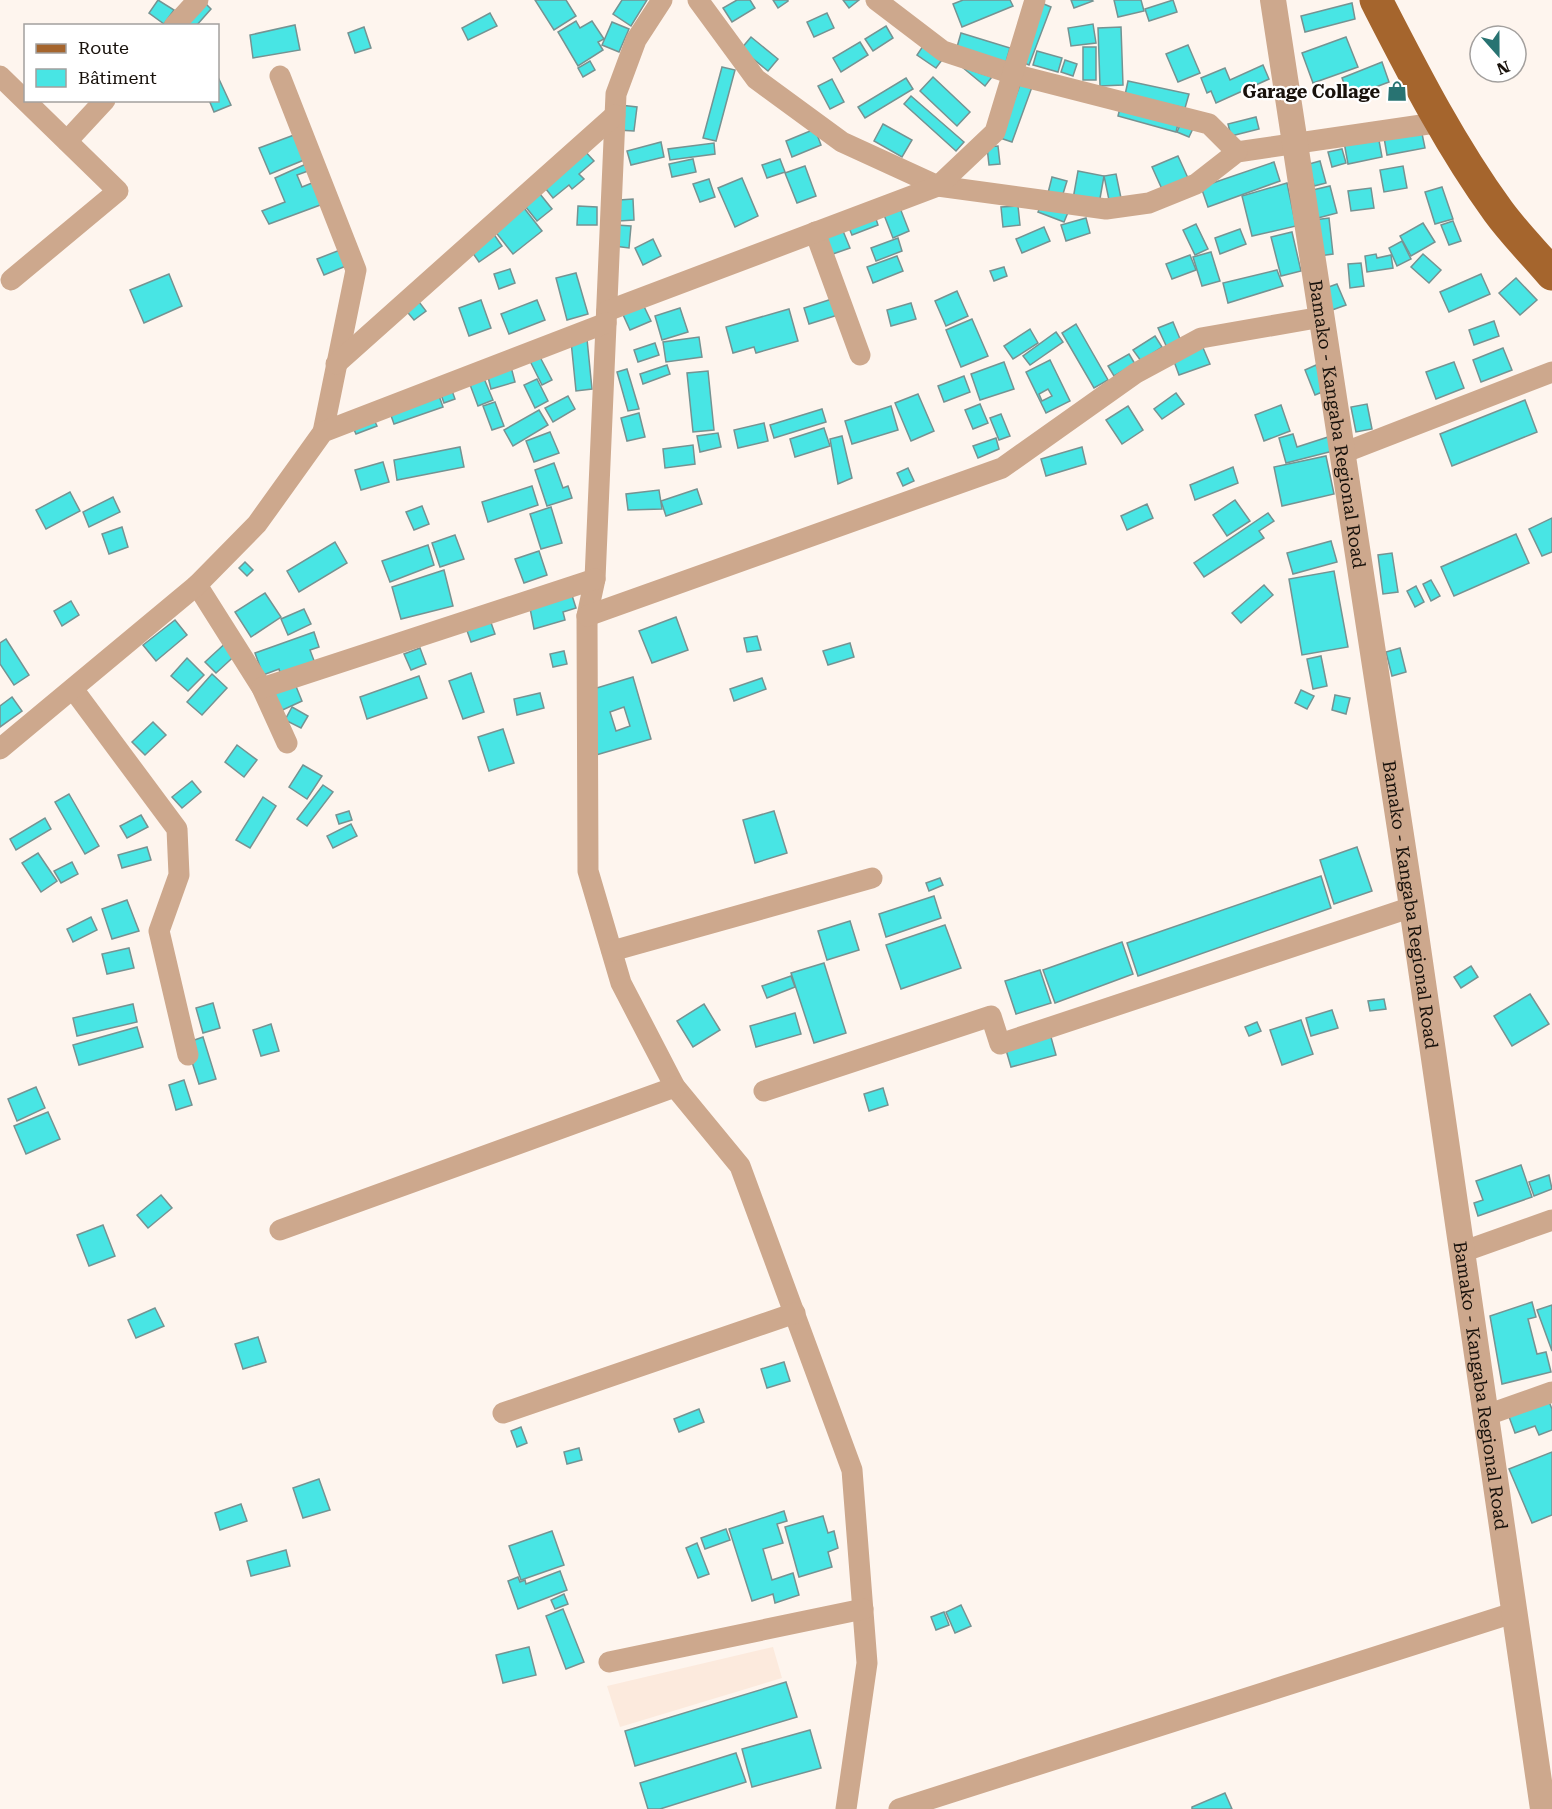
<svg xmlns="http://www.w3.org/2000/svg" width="1552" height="1809" font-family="'Roboto Serif',serif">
<rect width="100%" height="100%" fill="#fef5ee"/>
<polygon fill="#fceadd" points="773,1647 782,1678 620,1727 607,1686"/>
<g fill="#48e5e4" stroke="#759392" stroke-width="1.5" fill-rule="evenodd">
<polygon points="158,0 174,10 164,24 149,13"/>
<polygon points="202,0 211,9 196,26 186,26"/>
<polygon points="535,0 566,0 576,16 554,30"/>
<polygon points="622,0 647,0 631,26 613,14"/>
<polygon points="737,0 750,0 755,8 732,22 723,8"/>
<polygon points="773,0 788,0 788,1 778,8"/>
<polygon points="843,0 859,0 849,8"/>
<polygon points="963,0 1010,0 1013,6 962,27 953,4"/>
<polygon points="1071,0 1092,0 1093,1 1074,8"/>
<polygon points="1114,0 1141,0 1144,11 1118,17"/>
<polygon points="1173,0 1177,12 1149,21 1145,9"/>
<polygon points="1039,2 1051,7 1029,65 1017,60"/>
<polygon points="1352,3 1355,19 1305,32 1301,16"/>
<polygon points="490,13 497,26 468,40 462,28"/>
<polygon points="827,13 834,28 814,37 807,22"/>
<polygon points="576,21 580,28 592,21 604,39 598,42 603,50 578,66 558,32"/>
<polygon points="612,22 629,29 619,52 602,45"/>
<polygon points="1093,24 1096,43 1071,46 1068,28"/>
<polygon points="295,25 300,50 253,58 250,35"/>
<polygon points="886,26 893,38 873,51 865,39"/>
<polygon points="364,27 371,48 355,53 348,33"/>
<polygon points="1121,27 1123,85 1100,86 1098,28"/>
<polygon points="961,33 1010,48 1006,62 957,47"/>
<polygon points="751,37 778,59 768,71 741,49"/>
<polygon points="1346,37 1358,67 1313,83 1302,53"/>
<polygon points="860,42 868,55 841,72 833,58"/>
<polygon points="925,43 945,56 936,68 917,55"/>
<polygon points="1188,45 1200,73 1178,82 1166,54"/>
<rect x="1083" y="47" width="13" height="33"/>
<polygon points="1037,51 1062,58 1058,72 1033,65"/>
<polygon points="1065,60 1077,64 1073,76 1061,72"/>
<polygon points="590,61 595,70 583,77 578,68"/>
<polygon points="1382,62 1389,82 1349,97 1342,78"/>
<polygon points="1263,65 1269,79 1216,103 1211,91 1207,93 1201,78 1225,68 1230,80"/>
<polygon points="722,67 735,70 716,141 703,138"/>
<polygon points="962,67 992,77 985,86"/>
<polygon points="218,77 231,105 214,112 209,100 218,100"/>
<polygon points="933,77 970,112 957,126 920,91"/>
<polygon points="906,78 913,89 865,118 858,107"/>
<polygon points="832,79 844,102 830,109 818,86"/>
<polygon points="1128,81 1189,94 1185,108 1125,95"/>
<polygon points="1021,82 1032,87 1012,142 1000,138"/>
<polygon points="911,96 964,142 956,151 904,104"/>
<polygon points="1122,100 1180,116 1176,132 1118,116"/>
<polygon points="620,105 637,107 634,131 617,130"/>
<polygon points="1184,116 1196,122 1189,137 1177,132"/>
<polygon points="1256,117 1259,129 1231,136 1228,124"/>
<polygon points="1419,119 1425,148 1387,155 1382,126"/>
<polygon points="883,124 912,140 902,157 874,141"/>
<polygon points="815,129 821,145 792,157 786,141"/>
<polygon points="294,135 304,160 270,174 259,148"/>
<polygon points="1378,135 1382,157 1348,164 1344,142"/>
<polygon points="661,142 664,157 631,165 627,151"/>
<polygon points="714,143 715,154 670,160 668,149"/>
<polygon points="998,146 1000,164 989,165 987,147"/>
<polygon points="583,149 594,161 579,174 584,179 572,189 569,185 553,198 542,184"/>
<polygon points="1342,149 1346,163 1332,167 1328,152"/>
<polygon points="1178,156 1188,178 1162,189 1152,167"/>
<polygon points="693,159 696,172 672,177 669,164"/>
<polygon points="780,159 785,172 767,178 762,165"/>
<polygon points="1320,161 1326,183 1314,186 1309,164"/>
<polygon points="1274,162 1280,181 1208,207 1201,187"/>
<path d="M306,164l17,40 -54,20 -7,-13 23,-9 -10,-24zM308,171l4,12 -10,4 -5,-12z"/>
<polygon points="805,166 816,196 797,203 785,173"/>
<polygon points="1403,166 1407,188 1384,192 1380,170"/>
<polygon points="1078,171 1104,176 1099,204 1073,199"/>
<polygon points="1116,174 1121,198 1109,200 1104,176"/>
<polygon points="1052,177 1067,181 1062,197 1048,193"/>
<polygon points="742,178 758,216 735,227 718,188"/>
<polygon points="709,179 715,197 700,202 693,184"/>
<polygon points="1287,183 1296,226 1252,236 1242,196"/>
<polygon points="1330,186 1337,213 1314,219 1308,191"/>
<polygon points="1442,187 1453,219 1435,224 1425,192"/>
<polygon points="1371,188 1374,208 1351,211 1348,191"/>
<polygon points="536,189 552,209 537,221 521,201"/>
<polygon points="633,199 634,220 619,221 619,200"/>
<polygon points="1043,200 1069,210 1064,222 1038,212"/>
<polygon points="578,206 597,207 597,225 577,225"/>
<polygon points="1018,206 1020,225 1003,227 1001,207"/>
<polygon points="524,208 542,231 513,254 494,230"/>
<polygon points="900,208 909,231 893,238 884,215"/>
<polygon points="874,213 878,225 852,235 847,223"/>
<polygon points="1086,218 1090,233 1066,241 1061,225"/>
<polygon points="1329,218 1333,254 1319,256 1314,220"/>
<polygon points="1453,221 1461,241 1449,245 1441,225"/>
<polygon points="1423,223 1435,242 1411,256 1400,236"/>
<polygon points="1196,224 1208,249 1195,255 1183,230"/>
<polygon points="616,225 631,226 629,248 614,246"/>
<polygon points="841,226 850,248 830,255 822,233"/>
<polygon points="1044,227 1050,241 1022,253 1016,239"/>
<polygon points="1240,229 1246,244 1220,254 1215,238"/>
<polygon points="1292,232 1301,271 1281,276 1271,237"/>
<polygon points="493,233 502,246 479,262 470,249"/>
<polygon points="898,238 902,251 876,261 871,248"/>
<polygon points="653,239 661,256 643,265 635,248"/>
<polygon points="1402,241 1411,259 1397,266 1389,248"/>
<polygon points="340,250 346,266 324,275 317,259"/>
<polygon points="1211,252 1220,281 1202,286 1193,257"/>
<polygon points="1376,254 1377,258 1391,255 1393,268 1367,272 1365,256"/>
<polygon points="1423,254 1441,270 1429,283 1411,267"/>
<polygon points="1190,255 1196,270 1172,279 1166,264"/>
<polygon points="897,256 903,271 873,283 867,267"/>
<polygon points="1361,263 1364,286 1350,288 1348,264"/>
<polygon points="1004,267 1007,276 994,281 990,271"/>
<polygon points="510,269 515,283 499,289 494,274"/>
<polygon points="1277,270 1283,286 1228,303 1223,283"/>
<polygon points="576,273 588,314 567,320 556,278"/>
<polygon points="169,274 182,306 144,323 130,290"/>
<polygon points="1481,274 1490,294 1449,312 1440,292"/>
<polygon points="1516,278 1537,300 1520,315 1499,293"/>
<polygon points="1337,284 1346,305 1332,310 1323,289"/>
<polygon points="957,291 968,316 946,326 935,301"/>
<polygon points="416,298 426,311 414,320 404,308"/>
<polygon points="640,298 651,321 630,330 620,308"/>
<polygon points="835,298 841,314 809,324 804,308"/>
<polygon points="481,300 491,328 469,336 459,308"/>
<polygon points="537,300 545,320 509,334 501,314"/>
<polygon points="911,303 916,319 891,326 887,310"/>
<polygon points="680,308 688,332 662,340 655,316"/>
<polygon points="789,309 798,341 756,353 754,347 733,353 726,327"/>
<polygon points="972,319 988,356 961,367 946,330"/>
<polygon points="1494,321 1499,336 1474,345 1469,330"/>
<polygon points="1173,322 1183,346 1169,352 1158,328"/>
<polygon points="1076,324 1108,380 1094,388 1062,333"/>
<polygon points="1030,329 1038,343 1013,359 1004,346"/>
<polygon points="1056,332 1063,342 1030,365 1023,356"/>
<polygon points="1155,336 1162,347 1141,361 1133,350"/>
<polygon points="699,337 702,357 666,362 663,342"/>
<polygon points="587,339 592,389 576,391 571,341"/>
<polygon points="655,343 659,355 638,362 634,350"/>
<polygon points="1201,343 1210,364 1179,375 1172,356"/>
<polygon points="1503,348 1512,370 1481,382 1473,360"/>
<polygon points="1129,354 1135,364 1114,376 1108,366"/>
<polygon points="540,357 552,380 542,385 530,361"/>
<path d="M1050,360l20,41 -24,12 -20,-41zM1048,389l4,7 -10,5 -3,-7z"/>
<polygon points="1004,362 1014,389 980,400 971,374"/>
<polygon points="1454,362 1464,388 1436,399 1426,372"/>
<polygon points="667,365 670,374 643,384 640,374"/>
<polygon points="1316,365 1327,390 1315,395 1305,370"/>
<polygon points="511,367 515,382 491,389 487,373"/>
<polygon points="627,369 639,409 628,411 617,372"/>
<polygon points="708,371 714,430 693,432 687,373"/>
<polygon points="483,376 493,400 478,406 469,382"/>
<polygon points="964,376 970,392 944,402 938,386"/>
<polygon points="537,379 548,401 535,408 524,385"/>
<polygon points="450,385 455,399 444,403 439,389"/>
<polygon points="437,390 443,407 394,424 388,407"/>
<polygon points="1176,393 1184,404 1162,419 1154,409"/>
<polygon points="918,394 934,431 911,441 895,403"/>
<polygon points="568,396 575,409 553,422 545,408"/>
<polygon points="1525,400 1537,432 1452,466 1440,434"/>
<polygon points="495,402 504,426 492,430 483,406"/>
<polygon points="980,404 988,423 973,429 965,410"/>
<polygon points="1367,404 1372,429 1356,432 1351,407"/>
<polygon points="1281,405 1290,431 1264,441 1255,415"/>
<polygon points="891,406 898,430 852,444 845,421"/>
<polygon points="1128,406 1143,430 1122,444 1106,420"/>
<polygon points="822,409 826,422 774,438 770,425"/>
<polygon points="539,410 548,425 513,446 504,430"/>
<polygon points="639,413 645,437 627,441 621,418"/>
<polygon points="1001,414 1010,436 999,440 990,418"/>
<polygon points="372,415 377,426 356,434 351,423"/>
<polygon points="764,423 768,441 738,448 734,430"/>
<polygon points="824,428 830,446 795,457 790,439"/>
<polygon points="550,432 559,453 534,462 526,441"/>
<polygon points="718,433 721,447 700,452 697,436"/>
<polygon points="1293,434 1297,447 1328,437 1333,451 1286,463 1279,438"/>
<polygon points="842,436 852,478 838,484 830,439"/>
<polygon points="996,438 999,449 978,458 973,446"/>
<polygon points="693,445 695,464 665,468 663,449"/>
<polygon points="460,447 464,467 397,480 394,460"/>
<polygon points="1082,447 1086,464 1046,476 1041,459"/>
<polygon points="1326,456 1334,494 1282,506 1274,467"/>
<polygon points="383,462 389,482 361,490 355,470"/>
<polygon points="554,463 563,488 568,486 572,498 547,506 535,470"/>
<polygon points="1233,467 1238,483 1195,500 1190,485"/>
<polygon points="908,468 914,481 903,486 897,473"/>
<polygon points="532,486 538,505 488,522 482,502"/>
<polygon points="697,489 702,504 666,516 661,501"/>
<polygon points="659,490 662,509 628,510 626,494"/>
<polygon points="70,492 80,511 46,529 36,510"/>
<polygon points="113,497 120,512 89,527 83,512"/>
<polygon points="1235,500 1250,521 1227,536 1213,515"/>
<polygon points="1147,504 1153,518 1127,530 1121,516"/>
<polygon points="422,506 429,524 414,530 406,512"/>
<polygon points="551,507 562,543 541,549 530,514"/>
<polygon points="1268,513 1274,521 1259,531 1264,538 1204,577 1194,563"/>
<polygon points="1552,518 1552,552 1542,556 1529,529"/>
<polygon points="122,527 128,547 109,554 102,534"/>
<polygon points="1516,534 1529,563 1454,596 1441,567"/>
<polygon points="455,535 464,559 440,567 432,543"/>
<polygon points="1331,541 1337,562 1293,574 1287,553"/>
<polygon points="335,542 347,563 299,592 287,571"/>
<polygon points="428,545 434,565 390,582 382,561"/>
<polygon points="539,551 547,575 524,583 515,559"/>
<polygon points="1392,553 1398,592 1383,594 1378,555"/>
<polygon points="245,562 253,570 247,576 239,568"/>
<polygon points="444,570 453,606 401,619 392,587"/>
<polygon points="1334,571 1348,647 1302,655 1289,579"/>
<polygon points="1431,580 1440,596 1431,601 1423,584"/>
<polygon points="1264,585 1273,595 1241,623 1232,613"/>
<polygon points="1416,586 1424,602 1415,607 1407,591"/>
<polygon points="570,589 576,608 563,612 565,620 534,629 529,603"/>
<polygon points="265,593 281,617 251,637 235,612"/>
<polygon points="71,601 79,615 62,626 54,611"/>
<polygon points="304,609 311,624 288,635 281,619"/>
<polygon points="489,617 495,634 471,642 465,625"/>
<polygon points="676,617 688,650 652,663 639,631"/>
<polygon points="175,620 187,635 156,661 143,645"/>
<polygon points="314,632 319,647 310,650 316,666 282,678 279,669 263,675 255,653"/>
<polygon points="757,636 761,650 747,652 744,638"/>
<polygon points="231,638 241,650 216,673 205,662"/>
<polygon points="6,639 29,675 14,685 0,664 0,643"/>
<polygon points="850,643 854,657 828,665 823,651"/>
<polygon points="420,648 426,664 411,670 404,654"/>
<polygon points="1400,648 1406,672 1392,676 1386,652"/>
<polygon points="564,651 567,664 553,667 550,654"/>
<polygon points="1321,656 1327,686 1313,689 1307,659"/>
<polygon points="187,658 204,675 188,691 171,676"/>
<polygon points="471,673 484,712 463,719 449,681"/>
<polygon points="212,674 227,688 202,715 187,702"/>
<polygon points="419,676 427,698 367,719 360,697"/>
<path d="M633,677l18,62 -55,16 -6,-65zM624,707l6,19 -14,5 -6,-19z"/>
<polygon points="762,678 766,689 734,701 730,689"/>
<polygon points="293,679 302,701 276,713 267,691"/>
<polygon points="1301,690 1314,696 1307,709 1295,703"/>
<polygon points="540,693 544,708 517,715 514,699"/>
<polygon points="1335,695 1350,698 1346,714 1332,710"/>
<polygon points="12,697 22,711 0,727 0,706"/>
<polygon points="292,707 308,716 301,728 285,720"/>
<polygon points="153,722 166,735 145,755 132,742"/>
<polygon points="503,729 514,763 489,771 478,737"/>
<polygon points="237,745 257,760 244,777 225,762"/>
<polygon points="303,765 322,776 307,799 289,787"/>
<polygon points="192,781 201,792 182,808 172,797"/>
<polygon points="323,785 333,792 307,826 297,819"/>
<polygon points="69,794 99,846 85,854 55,802"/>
<polygon points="263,797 276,806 250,848 236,840"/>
<polygon points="349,811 352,820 339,824 336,815"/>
<polygon points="774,811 787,853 755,863 743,820"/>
<polygon points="141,815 148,827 127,838 120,826"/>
<polygon points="45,818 51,829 16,850 10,839"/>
<polygon points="351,824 357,836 333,848 327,836"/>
<polygon points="147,847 151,860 122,868 118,855"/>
<polygon points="1357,847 1372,891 1334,904 1320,860"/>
<polygon points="38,853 57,881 41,892 22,863"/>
<polygon points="72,862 78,874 61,883 54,871"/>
<polygon points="1321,876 1331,908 1138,976 1127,943"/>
<polygon points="940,878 943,885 929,891 926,883"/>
<polygon points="934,896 941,918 886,937 879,914"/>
<polygon points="127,900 139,931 112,939 102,909"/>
<polygon points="91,917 97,930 73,942 67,929"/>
<polygon points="850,921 859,950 827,960 818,931"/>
<polygon points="945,925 961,968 901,989 886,945"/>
<polygon points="1122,942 1133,974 1055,1003 1043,970"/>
<polygon points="129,948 134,968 107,974 102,954"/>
<polygon points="824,963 846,1033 814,1043 791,973"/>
<polygon points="1471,966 1478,977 1461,988 1454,977"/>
<polygon points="1040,970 1051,1003 1016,1014 1005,981"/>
<polygon points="791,976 795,987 767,998 762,986"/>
<polygon points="1530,994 1549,1024 1512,1046 1494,1016"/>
<polygon points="1384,999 1386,1009 1370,1011 1368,1001"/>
<polygon points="213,1003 220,1028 203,1033 196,1008"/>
<polygon points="133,1004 137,1022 77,1036 73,1018"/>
<polygon points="704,1004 720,1030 693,1047 677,1021"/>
<polygon points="1332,1010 1338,1028 1311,1036 1306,1018"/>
<polygon points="795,1013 801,1034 756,1047 750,1026"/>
<polygon points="1301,1020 1313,1054 1282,1065 1270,1030"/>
<polygon points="1257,1022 1261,1031 1249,1036 1245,1027"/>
<polygon points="271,1024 279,1051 261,1056 253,1030"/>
<polygon points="137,1027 143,1047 79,1065 73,1045"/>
<polygon points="1049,1030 1056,1055 1011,1067 1004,1043"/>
<polygon points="203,1037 216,1079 199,1084 186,1043"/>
<polygon points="184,1080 192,1105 176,1110 169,1085"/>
<polygon points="36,1087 45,1108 17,1121 8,1099"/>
<polygon points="883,1088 888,1105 869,1111 864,1094"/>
<polygon points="48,1112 60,1139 26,1154 14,1126"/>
<polygon points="1521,1165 1532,1197 1478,1216 1474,1203 1483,1200 1476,1181"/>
<polygon points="1549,1175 1552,1189 1534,1196 1529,1182"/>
<polygon points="161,1195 172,1208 148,1228 137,1215"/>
<polygon points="103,1225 115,1256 89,1266 77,1235"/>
<polygon points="1532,1302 1536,1317 1528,1319 1537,1354 1546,1352 1551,1372 1502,1384 1490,1316"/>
<polygon points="1552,1305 1552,1351 1537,1310"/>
<polygon points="155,1308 164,1326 136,1338 128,1320"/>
<polygon points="258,1337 266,1362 243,1369 235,1344"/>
<polygon points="784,1362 790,1381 767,1388 761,1369"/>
<polygon points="1548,1399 1552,1409 1552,1430 1539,1435 1535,1426 1515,1433 1508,1414"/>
<polygon points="699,1409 704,1422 679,1432 674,1419"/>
<polygon points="521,1427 527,1443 517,1447 511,1431"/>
<polygon points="579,1448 582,1460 567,1464 564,1452"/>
<polygon points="1552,1452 1552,1515 1532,1523 1509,1469"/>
<polygon points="319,1479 330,1510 303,1518 293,1488"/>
<polygon points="241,1504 247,1521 220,1530 215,1513"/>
<polygon points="784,1511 787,1521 777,1524 783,1543 763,1549 772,1580 793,1573 799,1595 775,1603 773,1594 752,1601 729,1529"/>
<polygon points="823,1516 828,1533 834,1531 838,1548 828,1552 832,1567 799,1577 785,1527"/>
<polygon points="726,1529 730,1540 705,1549 701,1538"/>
<polygon points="552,1531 564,1565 521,1580 509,1546"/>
<polygon points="697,1543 709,1574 698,1578 686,1548"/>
<polygon points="286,1550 290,1566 251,1576 247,1561"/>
<polygon points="560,1571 567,1590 518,1609 508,1581 518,1577 520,1582 525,1580 526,1584"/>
<polygon points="564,1594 568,1604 555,1609 551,1600"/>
<polygon points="961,1605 971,1626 955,1633 946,1612"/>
<polygon points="563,1609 584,1662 566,1669 546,1616"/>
<polygon points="944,1612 949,1625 936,1630 931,1617"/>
<polygon points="529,1647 536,1675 503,1683 496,1655"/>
<polygon points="786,1682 797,1717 635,1766 625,1731"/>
<polygon points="810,1730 821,1768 752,1787 742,1749"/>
<polygon points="736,1753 746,1782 660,1809 648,1809 640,1783"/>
<polygon points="1225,1793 1232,1809 1192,1809 1192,1807"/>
</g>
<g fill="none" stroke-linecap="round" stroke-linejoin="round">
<g stroke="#cda88d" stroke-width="21">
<polyline points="662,0 636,40 616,94 595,579 587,616 588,871 621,983 675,1087 740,1166 852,1470 867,1663 846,1809"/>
<polyline points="698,0 756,79 842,142 938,186 1106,209 1149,203 1196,184 1237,152 1442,122"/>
<polyline points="876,0 943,51 1013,74 1209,124 1237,152"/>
<polyline points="174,26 198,0"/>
<polyline points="0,76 118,191 11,280"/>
<polyline points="280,76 356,270 323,432"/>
<polyline points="67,141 105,100"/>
<polyline points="815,232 860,355"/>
<polyline points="607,311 938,186 995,132 1035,0"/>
<polyline points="336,364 615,115"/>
<polyline points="1343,453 1552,372"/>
<polyline points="197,585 262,688 287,743"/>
<polyline points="587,616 1002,468 1136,373 1201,338 1322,317"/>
<polyline points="262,688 595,579"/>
<polyline points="73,689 177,829 179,875 159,931 188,1055"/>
<polyline points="0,749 197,585 257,524 323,432 606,323"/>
<polyline points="612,951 872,878"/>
<polyline points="764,1091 991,1016 1000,1044 1412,907"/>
<polyline points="280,1230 675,1087"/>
<polyline points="1462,1252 1552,1220"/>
<polyline points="503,1413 795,1313"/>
<polyline points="1487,1415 1552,1392"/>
<polyline points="609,1662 863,1609"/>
<polyline points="899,1809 1516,1612"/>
</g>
<path stroke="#cda88d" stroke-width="26" id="s1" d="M1273,0l139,907 131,902"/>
<path stroke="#a5652d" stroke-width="33" d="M1376,0c37,72 74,145 122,211 16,22 36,42 54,63"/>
</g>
<defs>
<g id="shop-bare" transform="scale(1.62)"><path d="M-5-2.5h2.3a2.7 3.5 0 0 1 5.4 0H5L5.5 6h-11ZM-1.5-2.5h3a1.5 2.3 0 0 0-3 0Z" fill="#287372" stroke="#fff" stroke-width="2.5" paint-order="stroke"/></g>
</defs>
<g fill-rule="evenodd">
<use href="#shop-bare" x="1397" y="91"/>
</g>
<g text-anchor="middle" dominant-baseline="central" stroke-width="4.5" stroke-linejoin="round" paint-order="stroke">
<g font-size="18" font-weight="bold" fill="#19120c" stroke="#fff" text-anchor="end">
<text x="1380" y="91">Garage Collage</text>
</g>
<g font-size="18" fill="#19120c" stroke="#fff">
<text stroke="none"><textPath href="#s1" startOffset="429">Bamako - Kangaba Regional Road</textPath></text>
<text stroke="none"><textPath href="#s1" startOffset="915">Bamako - Kangaba Regional Road</textPath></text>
<text stroke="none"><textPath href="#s1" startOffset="1401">Bamako - Kangaba Regional Road</textPath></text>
</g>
</g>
<rect x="24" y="24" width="195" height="78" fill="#ffffff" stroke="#a3a09e" stroke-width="1.5"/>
<rect x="36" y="44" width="30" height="9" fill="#a5652d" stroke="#a3a09e" stroke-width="1.5"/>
<text x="78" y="54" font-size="18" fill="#19120c">Route</text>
<rect x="36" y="69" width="30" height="18" fill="#48e5e4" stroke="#a3a09e" stroke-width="1.5"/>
<text x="78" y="84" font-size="18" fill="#19120c">Bâtiment</text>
<g transform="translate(1498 54) rotate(159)"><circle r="28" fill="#ffffff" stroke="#a3a09e" stroke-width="1.5"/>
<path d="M0-4.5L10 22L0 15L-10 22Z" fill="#287372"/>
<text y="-9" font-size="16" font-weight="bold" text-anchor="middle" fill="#19120c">N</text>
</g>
</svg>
